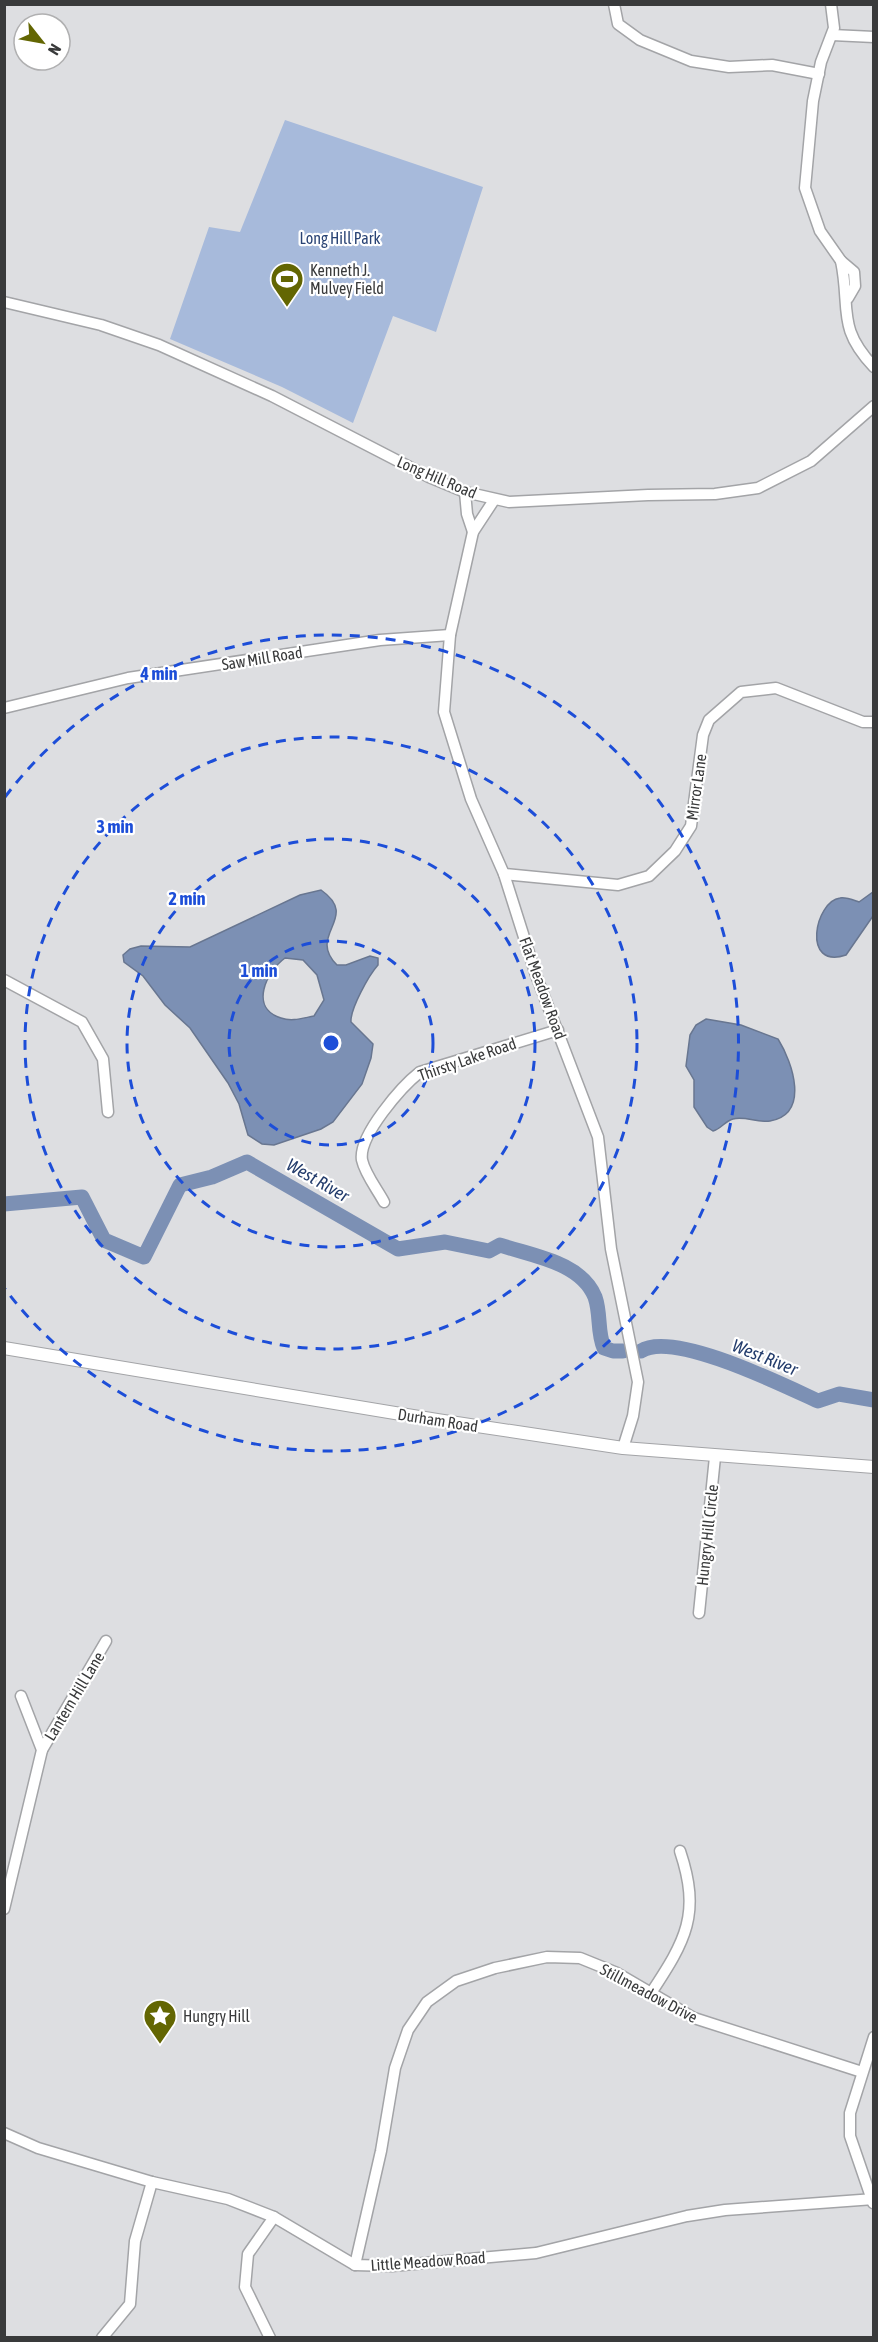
<svg xmlns="http://www.w3.org/2000/svg" width="878" height="2342" font-family="'Asap Condensed',sans-serif">
<rect width="100%" height="100%" fill="#dddee1"/>
<polygon fill="#a7badb" points="285,120 483,187 436,332 393,316 353,423 282,387 170,339 209,227 240,232"/>
<g fill="#7c90b4" stroke="#687690" stroke-width="1.5" fill-rule="evenodd">
<path d="M321,890c40,28 -15,44 16,75h9l24,-9 8,2v7c-9,10 -28,44 -27,57l22,22 -2,14 -9,26 -29,38 -12,7 -47,16 -12,-1 -14,-9 -9,-31 -11,-21 -38,-55 -25,-23 -22,-29 -19,-14 -1,-7 7,-6 11,-3 49,1 110,-52zM285,958l18,2 14,15 7,25 -10,16c-11,2 -22,6 -33,2 -32,-10 -15,-46 4,-60z"/>
<path d="M873,892v24l-27,39c-45,15 -31,-54 -6,-57 6,-1 13,2 19,4z"/>
<path d="M706,1019l35,6 37,14c15,24 32,75 -8,82 -12,2 -25,-5 -37,-2 -8,2 -12,10 -20,12l-6,-4 -13,-20v-27l-8,-14 4,-31 6,-10z"/>
</g>
<g fill="none" stroke-linecap="round" stroke-linejoin="round">
<g stroke="#7c90b4" stroke-width="15">
<path d="M4,1204l78,-7 22,43 40,17 36,-72 32,-8 35,-15 151,87 47,-7 44,9 11,-6c32,11 81,17 95,52 6,17 2,35 9,51l9,3h10"/>
<path d="M641,1351c32,-21 144,35 177,50l21,-7 35,6"/>
</g>
<g stroke="#a3a4a7" stroke-width="13">
<g id="minor">
<polyline points="614,4 618,24 640,40 691,61 729,67 772,65 819,74"/>
<polyline points="831,4 834,28 821,62 813,101 805,188 820,231 841,261 854,272 855,286 848,298"/>
<polyline points="832,35 874,37"/>
<path d="M841,261c10,48 -5,66 33,106"/>
<polyline points="4,302 101,325 159,345 272,396 429,477 465,492 509,502 648,495 715,494 758,488 811,461 874,406"/>
<polyline points="465,492 467,514 473,532"/>
<polyline points="494,500 473,532 450,635 444,712 471,799 504,874 536,975 598,1137 611,1249 638,1382 633,1416 623,1448"/>
<polyline points="4,708 128,678 380,640 450,635"/>
<polyline points="504,874 618,885 649,876 675,851 691,826 703,735 709,720 741,692 776,688 863,722 874,722"/>
<polyline points="4,980 82,1022 103,1059 108,1112"/>
<path d="M384,1202c-7,-13 -19,-28 -22,-42 -4,-24 40,-74 58,-88l138,-42"/>
<polyline points="699,1613 715,1457"/>
<polyline points="42,1750 106,1641"/>
<polyline points="4,1909 42,1750 21,1696"/>
<path d="M651,1993c35,-53 50,-79 29,-142"/>
<polyline points="4,2133 38,2148 152,2182 228,2199 274,2217 355,2265 392,2266 536,2253 687,2216 725,2210 874,2199"/>
<polyline points="873,2203 850,2136 850,2113 874,2037"/>
<polyline points="355,2265 381,2151 395,2068 408,2030 427,2002 456,1981 495,1968 547,1957 580,1958 617,1973 694,2018 862,2072"/>
<polyline points="102,2338 130,2304 135,2241 152,2182"/>
<polyline points="270,2338 245,2287 248,2254 274,2217"/>
</g>
</g>
<g stroke="#a3a4a7" stroke-width="14">
<polyline id="major" points="4,1348 437,1420 623,1448 874,1467"/>
</g>
<use href="#minor" stroke="#fff" stroke-width="10"/>
<use href="#major" stroke="#fff" stroke-width="12"/>
</g>
<g fill="none" stroke="#1d4ed8" stroke-width="3" stroke-dasharray="10 8">
<circle cx="331" cy="1043" r="102"/>
<circle cx="331" cy="1043" r="204"/>
<circle cx="331" cy="1043" r="306"/>
<path d="M5 797A408 408 0 1 1 5 1289"/>
</g>
<defs>
<g id="stadium-pin" transform="scale(1.725)"><path d="M0 17L-7.5 6A9.5 9.5 0 1 1 7.5 6Z" fill="#636602" stroke="#fff"/><path d="M0-5a6.5 5 0 1 0 0 10a6.5 5 0 1 0 0-10ZM-3.5-1.8h7v3.6h-7Z" fill="#fff"/></g>
<g id="sight-pin" transform="scale(1.725)"><path d="M0 17L-7.5 6A9.5 9.5 0 1 1 7.5 6Z" fill="#636602" stroke="#fff"/><path d="M0-6L1.8-2.2L6-1.7L2.9 1.2L3.7 5.4L0 3.3L-3.7 5.4L-2.9 1.2L-6-1.7L-1.8-2.2Z" fill="#fff"/></g>
</defs>
<g fill-rule="evenodd">
<use href="#stadium-pin" x="287" y="279"/>
<use href="#sight-pin" x="160" y="2016"/>
</g>
<g text-anchor="middle" dominant-baseline="central" stroke-width="4.5" stroke-linejoin="round" paint-order="stroke">
<g font-size="16" fill="#294374" stroke="#fff">
<text x="340" y="238">Long Hill Park</text>
</g>
<g font-size="16" fill="#393a3b" stroke="#fff" text-anchor="start">
<text x="310" y="270">Kenneth J.<tspan x="310" dy="18">Mulvey Field</tspan></text>
<text x="183" y="2016">Hungry Hill</text>
</g>
<g font-size="16" fill="#393a3b" stroke="#fff">
<text transform="translate(437 477) rotate(23)">Long Hill Road</text>
<text transform="translate(262 658) rotate(-9)">Saw Mill Road</text>
<text transform="translate(696 787) rotate(-82)">Mirror Lane</text>
<text transform="translate(543 988) rotate(70)">Flat Meadow Road</text>
<text transform="translate(467 1059) rotate(-19)">Thirsty Lake Road</text>
<text transform="translate(438 1420) rotate(9)">Durham Road</text>
<text transform="translate(707 1535) rotate(-84)">Hungry Hill Circle</text>
<text transform="translate(74 1696) rotate(-59)">Lantern Hill Lane</text>
<text transform="translate(649 1993) rotate(28)">Stillmeadow Drive</text>
<text transform="translate(428 2261) rotate(-4)">Little Meadow Road</text>
</g>
<g font-size="18" font-style="italic" fill="#233c6c" stroke="#fff">
<text transform="translate(318 1180) rotate(30)">West River</text>
<text transform="translate(765 1357) rotate(22)">West River</text>
</g>
</g>
<circle cx="331" cy="1043" r="9" fill="#1d4ed8" stroke="#fff" stroke-width="3"/>
<g font-size="18" text-anchor="middle" font-weight="bold" fill="#1d4ed8" stroke="#fff" stroke-width="4.5" stroke-linejoin="round" paint-order="stroke">
<text x="159" y="680">4 min</text>
<text x="115" y="833">3 min</text>
<text x="187" y="905">2 min</text>
<text x="259" y="977">1 min</text>
</g>
<rect width="878" height="2342" fill="none" stroke="#393a3b" stroke-width="12"/>
<g transform="translate(42 42) rotate(121)"><circle r="28" fill="#ffffff" stroke="#b0b0b1" stroke-width="1.5"/>
<path d="M0-4.5L10 22L0 15L-10 22Z" fill="#636602"/>
<text y="-9" font-size="16" font-weight="bold" text-anchor="middle" fill="#393a3b">N</text>
</g>
</svg>
